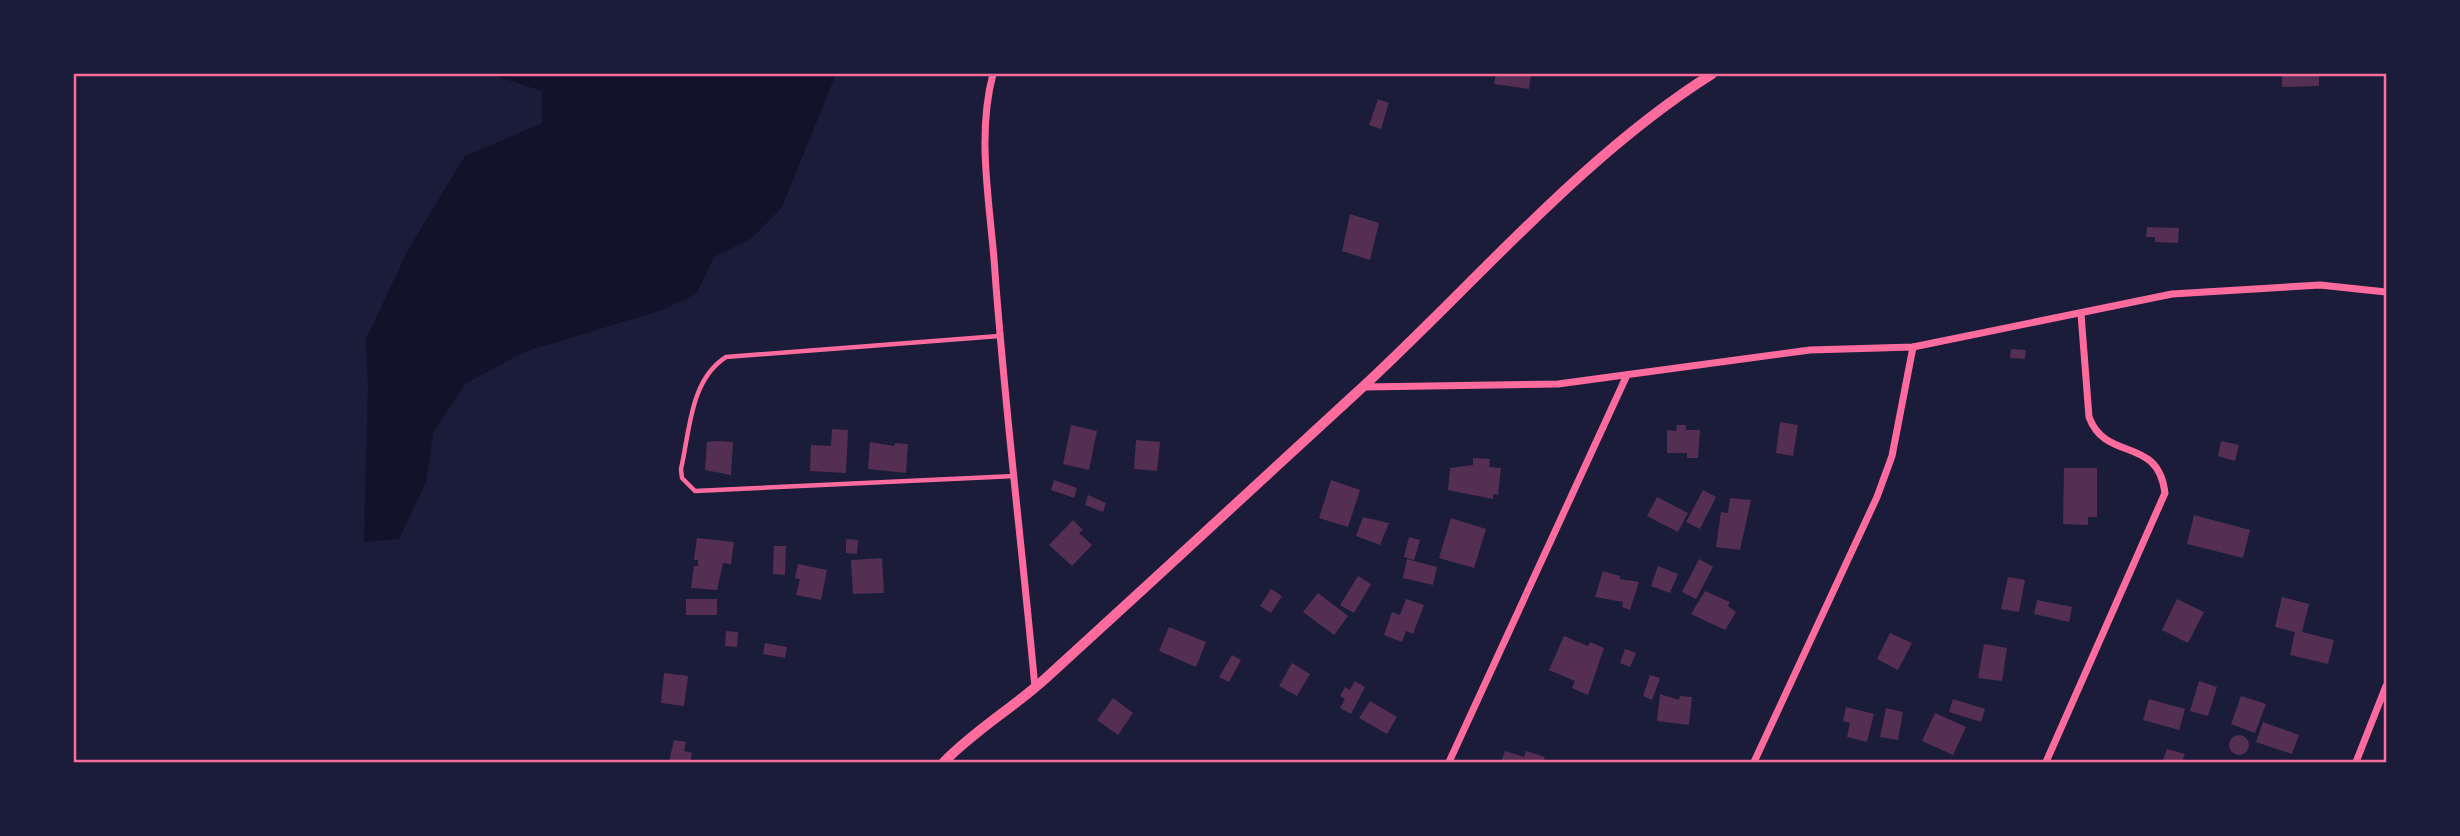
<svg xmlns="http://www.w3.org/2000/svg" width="2460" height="836" font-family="'Exo 2',sans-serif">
<rect width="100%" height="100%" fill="#1b1b3a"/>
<polygon fill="#12122b" points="490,74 836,74 782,207 752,238 714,257 696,294 662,310 524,352 465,384 433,433 426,482 399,539 364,542 368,387 366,339 408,250 465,156 542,123 542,91"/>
<g fill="#542f53">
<polygon points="1496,74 1531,74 1529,89 1494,84"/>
<polygon points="2282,74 2319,74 2319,86 2282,87"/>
<polygon points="1378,99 1389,103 1381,129 1369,125"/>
<polygon points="1350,214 1379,223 1370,260 1342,251"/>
<polygon points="2147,227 2179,228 2178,243 2155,242 2155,237 2146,237"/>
<polygon points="2011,349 2026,350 2025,359 2010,358"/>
<polygon points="1780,422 1798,425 1793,456 1776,453"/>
<polygon points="1071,425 1097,431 1089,470 1063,464"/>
<polygon points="1677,425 1686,425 1686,430 1700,430 1698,458 1687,458 1687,453 1667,453 1667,430 1676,431"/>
<polygon points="832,429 848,430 846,473 810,471 811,445 831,446"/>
<polygon points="1136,440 1160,442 1157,471 1134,469"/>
<polygon points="717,441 733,442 731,475 705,470 707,442"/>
<polygon points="2221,441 2239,445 2235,461 2218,456"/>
<polygon points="870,442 894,446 895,443 908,444 906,473 868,469"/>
<polygon points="1473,458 1490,459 1489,467 1501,468 1498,495 1493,494 1493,499 1448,490 1450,468 1473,465"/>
<polygon points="2064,468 2097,468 2097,517 2088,517 2088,525 2063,524"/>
<polygon points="1054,480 1077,488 1074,498 1051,490"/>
<polygon points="1331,480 1360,490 1348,527 1319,518"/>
<polygon points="1703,490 1716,497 1700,529 1686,522"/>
<polygon points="1088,495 1106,503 1103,512 1085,505"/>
<polygon points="1657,497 1688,513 1678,532 1647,516"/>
<polygon points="1730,498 1751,500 1740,550 1716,547 1721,512 1728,513"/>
<polygon points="2194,515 2250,530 2243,558 2187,544"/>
<polygon points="1363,517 1389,523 1380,545 1356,536"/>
<polygon points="1451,518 1486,529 1474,568 1439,558"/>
<polygon points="1073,520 1083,530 1079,533 1092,545 1072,566 1049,545"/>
<polygon points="1409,537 1420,540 1414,560 1404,557"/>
<polygon points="697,538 734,542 731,564 723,563 717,590 691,588 694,566 698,566 698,560 694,560"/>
<polygon points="846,539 858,540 857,554 846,553"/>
<polygon points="774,546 786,546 785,575 773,574"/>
<polygon points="882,558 884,593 853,594 851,560"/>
<polygon points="1407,559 1437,567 1433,585 1403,578"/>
<polygon points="1699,559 1713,567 1696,599 1682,592"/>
<polygon points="798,564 827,570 821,600 796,595 800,579 795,578"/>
<polygon points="1658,566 1678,574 1670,593 1651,586"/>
<polygon points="1603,571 1620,576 1620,579 1639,582 1630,610 1622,607 1623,602 1595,597"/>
<polygon points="1358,576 1371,584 1354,613 1340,605"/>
<polygon points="2008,577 2025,580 2019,612 2001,609"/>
<polygon points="1271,589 1282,596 1271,613 1260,606"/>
<polygon points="1705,591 1730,602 1728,606 1736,612 1725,630 1691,614"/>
<polygon points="1318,593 1348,616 1334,635 1303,612"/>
<polygon points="2282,597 2309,604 2302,632 2334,640 2328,664 2290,655 2295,632 2275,627"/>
<rect x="686" y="599" width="31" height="16"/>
<polygon points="1406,599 1424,605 1413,634 1406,631 1402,642 1384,635 1392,612 1400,615"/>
<polygon points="2177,599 2204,612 2188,643 2162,630"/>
<polygon points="2037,600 2072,607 2069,622 2034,614"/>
<polygon points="1169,627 1206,642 1196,667 1159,651"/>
<polygon points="726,631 738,632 737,647 725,646"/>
<polygon points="1890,633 1912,643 1898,670 1877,659"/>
<polygon points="1564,636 1588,646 1590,642 1604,648 1588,695 1572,688 1575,681 1549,670"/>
<polygon points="765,643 787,647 785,658 763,654"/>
<polygon points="1984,644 2007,648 2002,681 1978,678"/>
<polygon points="1625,649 1636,653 1630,667 1620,663"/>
<polygon points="1232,655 1241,660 1229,682 1219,677"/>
<polygon points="1292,663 1310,674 1297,696 1279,686"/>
<polygon points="664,673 688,676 684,706 661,703"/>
<polygon points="1650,675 1660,678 1652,700 1643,696"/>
<polygon points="1355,681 1365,687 1351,714 1340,708 1345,699 1340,696 1345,687 1350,690"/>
<polygon points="2199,681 2217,687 2208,716 2190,711"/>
<polygon points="1660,694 1679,700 1680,696 1692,697 1689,725 1657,721"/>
<polygon points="2241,696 2266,704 2255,733 2231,724"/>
<polygon points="1113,698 1133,713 1118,735 1097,720"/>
<polygon points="1953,699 1985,709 1981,722 1949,712"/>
<polygon points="2149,699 2185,709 2179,730 2143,720"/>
<polygon points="1370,701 1397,717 1387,734 1359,718"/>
<polygon points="1846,707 1874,714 1867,742 1847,737 1850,723 1843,721"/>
<polygon points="1886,708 1903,712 1898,740 1880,737"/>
<polygon points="1935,713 1966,727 1953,755 1922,741"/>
<polygon points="2263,722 2299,735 2292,754 2256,742"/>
<circle cx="2239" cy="745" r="10"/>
<polygon points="674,740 686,742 684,751 692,753 690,762 669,762"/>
<polygon points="2167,749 2185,754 2182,762 2162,762"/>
<polygon points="1505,751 1524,757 1526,751 1545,757 1543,762 1501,762"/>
</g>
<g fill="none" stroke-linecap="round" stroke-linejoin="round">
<path stroke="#ff6b9d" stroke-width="4.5" d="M999,336l-273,21c-36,23 -36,73 -45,112l1,9 13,13 320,-15"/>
<g stroke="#ff6b9d" stroke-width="7">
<path d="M993,74c-16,60 -4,124 1,185 10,143 28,286 41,429"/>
<polyline points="1364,387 1558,384 1810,350 1913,347 2172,294 2320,285 2386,292"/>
<polyline points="1449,762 1627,375"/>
<polyline points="1754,762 1877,497 1892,456 1913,347"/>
<path d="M2046,762l119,-269c-7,-58 -59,-30 -76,-76l-8,-103"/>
<polyline points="2356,762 2386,686"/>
</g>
<path stroke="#ff6b9d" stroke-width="10" d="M944,762c31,-32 69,-54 102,-84 103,-94 206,-189 308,-283 116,-106 226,-238 358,-321"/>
</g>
<rect width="2460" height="836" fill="none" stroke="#1b1b3a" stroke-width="150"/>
<rect x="75" y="75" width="2310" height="686" fill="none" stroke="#ff6b9d" stroke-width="2.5"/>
</svg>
